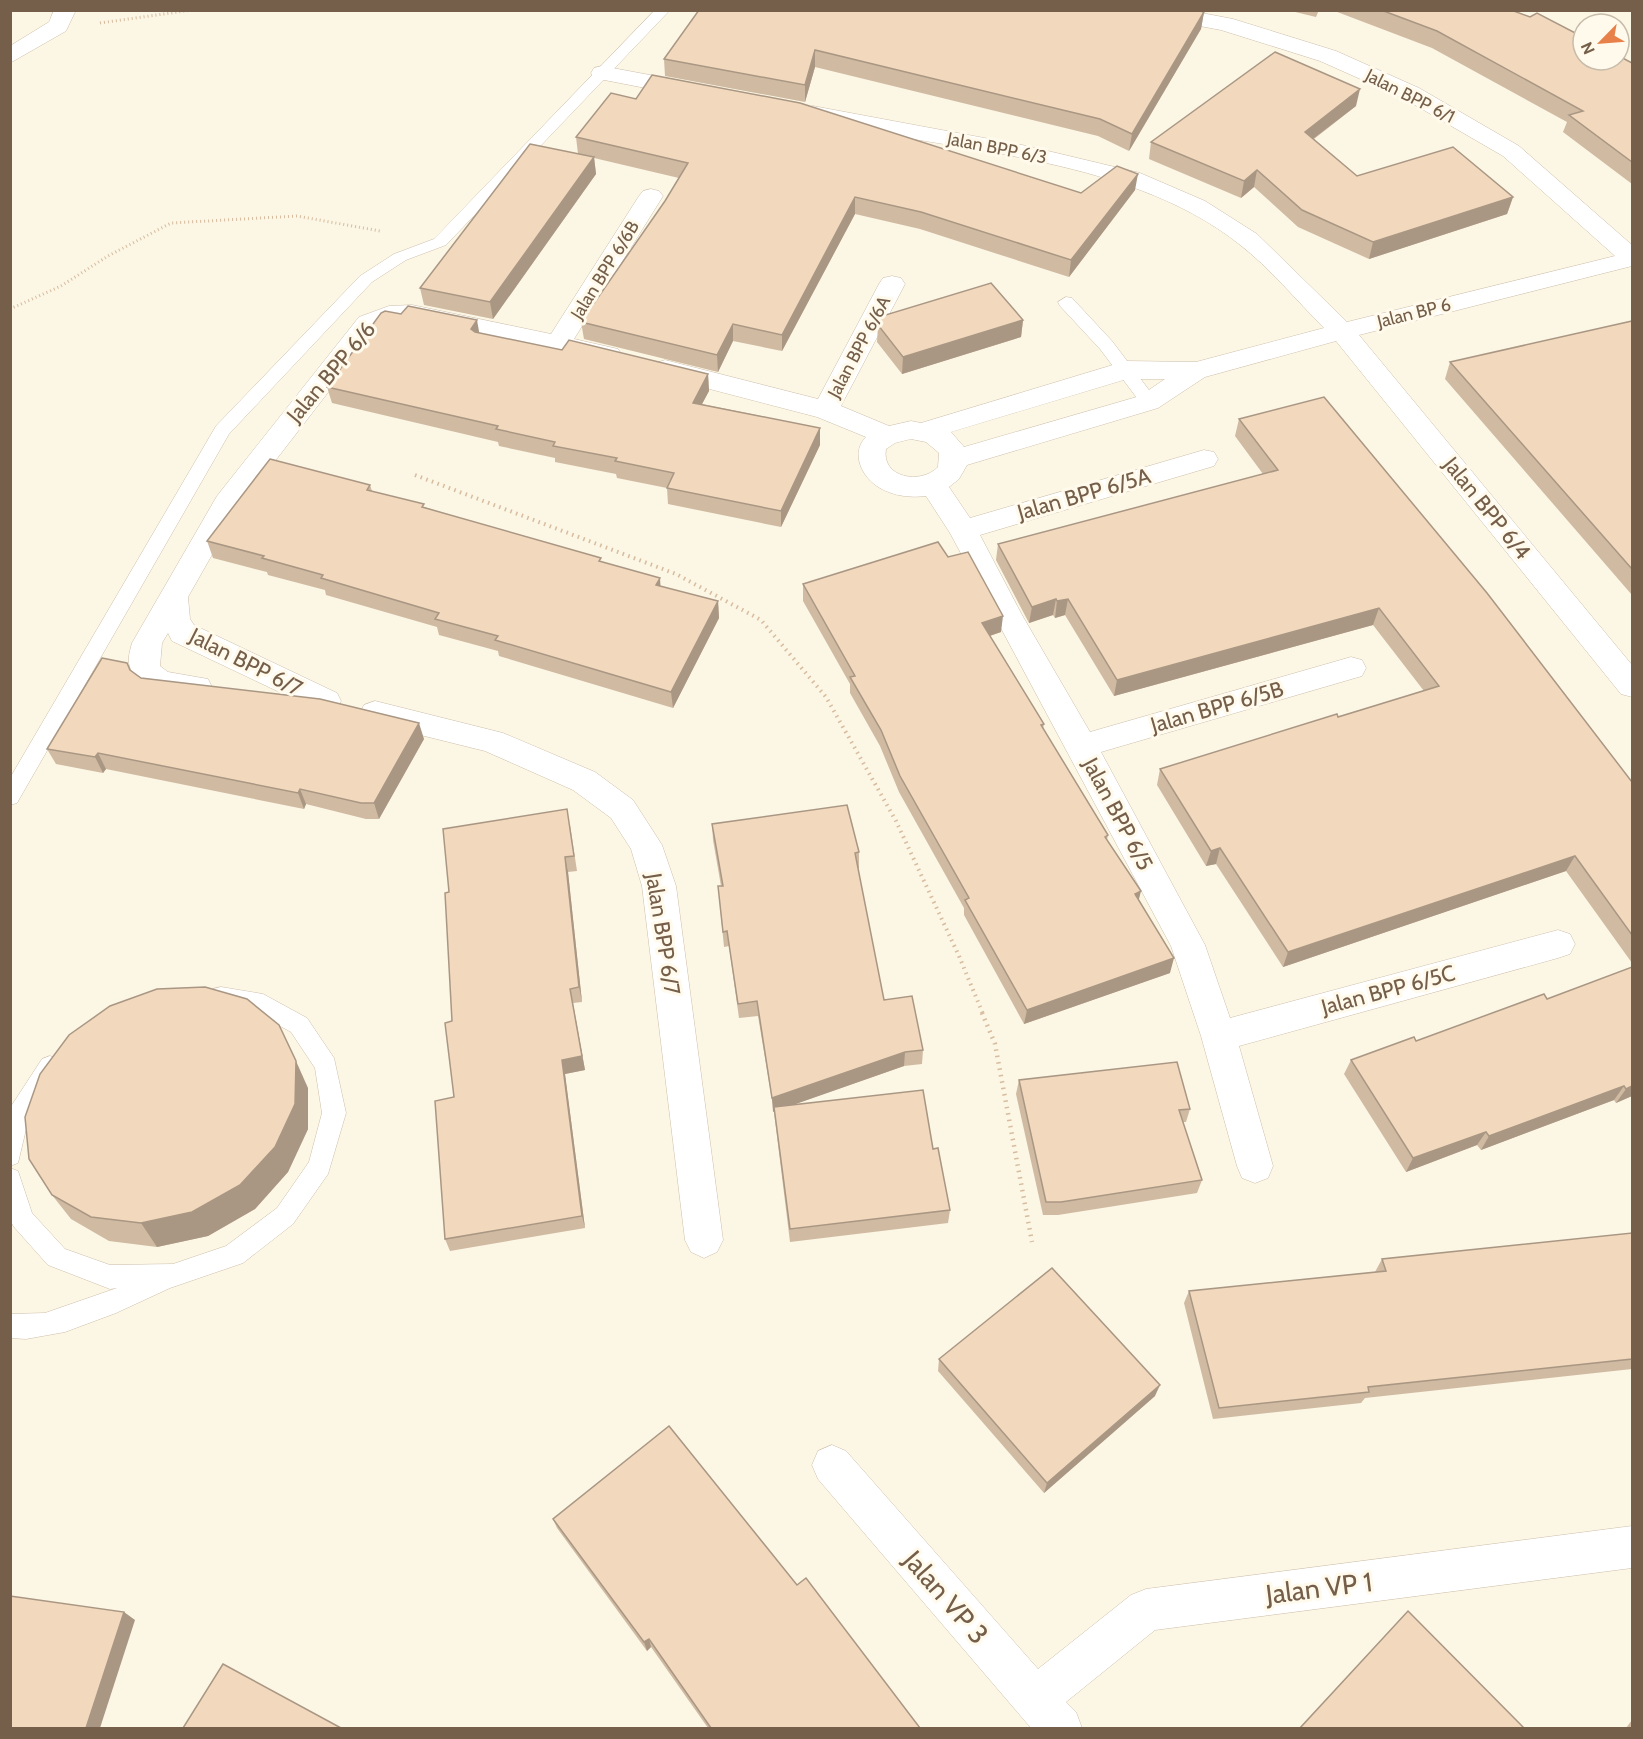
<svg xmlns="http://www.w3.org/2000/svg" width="1643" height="1739" font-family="Cabin,sans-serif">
<rect width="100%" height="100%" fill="#fcf6e4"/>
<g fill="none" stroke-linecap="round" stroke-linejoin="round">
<g stroke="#cebfab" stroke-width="1">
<g id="service">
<polygon points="655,10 670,10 446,245 406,260 372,282 229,434 17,803 10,805 10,778 216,426 360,276 394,254 434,239"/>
<polygon points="1066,297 1072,298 1112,341 1155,398 1158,402 1155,406 1143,406 1100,349 1060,306 1058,302"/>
<polygon points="221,987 263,994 307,1018 334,1058 346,1113 328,1174 293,1224 243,1263 170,1288 116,1313 65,1332 26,1339 10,1338 10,1314 45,1313 117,1288 110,1289 48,1265 14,1227 10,1220 10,1168 18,1171 32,1213 65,1249 110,1265 173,1264 226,1246 277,1208 309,1162 322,1113 315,1068 291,1032 251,1010 213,1003 210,996 213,989"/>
<polygon points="50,1056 58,1059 61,1066 28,1121 18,1163 10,1166 10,1108 42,1059"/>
</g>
</g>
<g stroke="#cebfab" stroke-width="1">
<g id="minor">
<polygon points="54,10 76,10 66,31 10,63 10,46 49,22"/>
<path d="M1137,10h49l47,9 103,32 83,37 100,58 113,99v21l-273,69 273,330v32l-11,-3 -285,-353 -131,36 -47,31 -191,57 -8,14 -10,8 21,31 234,-68 10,2 4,7 -4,7 -234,69 42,80 68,117 261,-75 11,3 4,8 -4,8 -261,76 104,193 25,73 328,-88 12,4 5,10 -5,10 -12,4 -319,88 34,120 -5,12 -13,5 -13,-5 -5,-12 -36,-130 -30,-90 -221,-413 -24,-37c-16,2 -32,0 -46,-8 -18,-10 -30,-35 -14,-51l-49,-20 -161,-42 -4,-6 4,-6 9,-3 153,39 61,-115 4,-6 9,-2 9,2 4,6 -64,122 48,20 22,-5 10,2 205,-62 70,1 128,-34c-28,-28 -54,-60 -85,-84 -115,-91 -296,-92 -434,-126l-3,-5 3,-5 8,-2 214,40 113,27 65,28 52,33 90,88 268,-66 -112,-100 -100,-58 -83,-37 -99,-31 -74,-14 -8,-1zM1127,379h38l-25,17 -176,51 -13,-15zM911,439l15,3 13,11 -1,14c-17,18 -57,11 -52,-18l9,-6z"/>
<polygon points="602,66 692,83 700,85 703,90 700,95 692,97 594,78 591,73 594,68"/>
<path d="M651,189l8,2 4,5 -89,143 44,10 4,6 -4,6 -9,2 -197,-42 -21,1 -14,7 -139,180 -50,88 2,22 4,6 143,68 4,8 -4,8 -11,4 -11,-4 -143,-68 -4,-8 -6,10 -2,23 8,6 40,7 4,8 -4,8c-25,8 -70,0 -78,-28 -3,-8 0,-16 2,-24l85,-147 142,-179 30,-11 23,-1 139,29 88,-138 4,-5z"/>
<polygon points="375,701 503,733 595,772 633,800 662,845 676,886 723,1240 717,1252 704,1258 691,1252 685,1240 642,886 631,849 611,818 573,790 485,751 364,721 360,713 364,705"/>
<polygon points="832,1445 846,1451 1038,1669 1131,1595 1146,1589 1632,1526 1632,1568 1155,1630 1066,1702 1076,1712 1082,1728 1031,1728 818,1479 812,1465 818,1451"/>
</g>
</g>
<g stroke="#d7bc9f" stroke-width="3" stroke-dasharray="1 3" stroke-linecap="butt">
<polyline points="100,23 192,10"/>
<polyline points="10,309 61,286 108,256 171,223 297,216 380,231"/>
</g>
<polyline stroke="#d7bc9f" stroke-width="4" stroke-dasharray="1.5 4.5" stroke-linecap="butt" points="415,475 676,574 761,620 826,697 896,821 959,956 983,1014"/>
<polyline stroke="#d7bc9f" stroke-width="4.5" stroke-dasharray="1.5 5" stroke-linecap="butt" points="982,1013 995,1044 1032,1242"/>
<use href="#service" fill="#fff" fill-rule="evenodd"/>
<use href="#minor" fill="#fff" fill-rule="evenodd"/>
</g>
<g fill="#d0baa2">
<polygon points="1287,10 1319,10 1316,17"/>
<polygon points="1332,10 1511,10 1632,63 1632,184 1563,132 1567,122 1432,48"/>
<polygon points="1204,12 1201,29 1129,151 1098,136 815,67 805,102 665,76 664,59"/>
<polygon points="1356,106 1314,139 1357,176 1513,197 1507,214 1369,259 1298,227 1254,187 1241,198 1149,159 1151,142"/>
<polygon points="576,137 1081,193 1135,190 1069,277 920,229 855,214 782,351 733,341 718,372 584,339 581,322 665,201 679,178 594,158 596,174 493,319 424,305 420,288 578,154"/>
<polygon points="1023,320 1021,337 902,374 877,342 878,325"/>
<polygon points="1632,321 1632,595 1445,379 1450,362"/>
<polygon points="479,333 562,350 708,374 709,391 702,404 820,428 820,445 781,527 668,504 667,488 617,478 616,474 555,462 555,458 499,446 498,442 332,403 327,387"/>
<polygon points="1239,419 1632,782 1632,963 1566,871 1283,967 1216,864 1206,866 1157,785 1160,769 1424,691 1373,625 1114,696 1065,615 1055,618 1053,615 1029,623 996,560 998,544 1263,474 1235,436"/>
<polygon points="370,485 372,491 601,561 661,587 718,601 719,618 673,708 499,656 498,651 439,635 437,627 326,595 325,590 268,575 267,572 213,558 207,541"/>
<polygon points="803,584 1001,632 990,636 1044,724 1043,729 1108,835 1107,840 1139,900 1170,973 1024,1024 964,915 964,908 899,792 880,746 850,693 850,684 803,601"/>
<polygon points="130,670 141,678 424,739 379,819 366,819 306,804 304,809 106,769 103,773 56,764 47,749"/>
<polygon points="712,824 859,852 859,868 858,868 884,1000 923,1050 922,1064 904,1066 795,1104 933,1149 950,1210 948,1223 790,1242 774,1112 758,1016 739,1018 729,946 724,947 718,886 721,886 713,840"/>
<polygon points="570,825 577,871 568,872 582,1002 573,1003 585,1070 565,1074 585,1228 450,1251 445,1239 454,1097 449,892"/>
<polygon points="1547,999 1632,1096 1616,1103 1614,1100 1481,1150 1477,1145 1406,1172 1344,1074 1351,1060 1416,1041"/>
<polygon points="1019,1080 1190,1109 1186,1122 1183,1122 1202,1180 1197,1193 1058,1215 1043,1215 1016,1094"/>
<polygon points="308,1088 308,1129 288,1172 255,1209 208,1236 157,1247 109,1241 71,1219 52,1195"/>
<polygon points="1632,1233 1632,1369 1365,1398 1361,1403 1213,1419 1184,1303 1189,1291 1375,1272 1382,1259"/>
<polygon points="939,1359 1155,1396 1044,1493 938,1371"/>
<polygon points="553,1519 797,1585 920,1728 708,1728 651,1647 647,1651 557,1528"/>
<polygon points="1408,1611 1524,1728 1299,1728"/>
<polygon points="1632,1720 1632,1728 1626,1728"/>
</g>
<g fill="#a99784">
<polygon points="1204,12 1201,29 1129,151 1132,134"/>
<polygon points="815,50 815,67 805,102 805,85"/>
<polygon points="1360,89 1356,106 1301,148 1305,132"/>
<polygon points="594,157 596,174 493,319 490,302"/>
<polygon points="1257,170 1254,187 1241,198 1244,181"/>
<polygon points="1138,174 1135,190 1069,277 1071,260"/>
<polygon points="855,197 855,214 782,351 782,335"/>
<polygon points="1513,197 1507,214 1369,259 1373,242"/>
<polygon points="477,320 480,337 471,329"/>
<polygon points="1023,320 1021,337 902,374 903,357"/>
<polygon points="733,324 733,341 718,372 717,355"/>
<polygon points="708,374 709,391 694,419 693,403"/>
<polygon points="820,428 820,445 781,527 781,511"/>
<polygon points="660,578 661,595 656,585"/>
<polygon points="1056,599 1053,615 1029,623 1032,607"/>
<polygon points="1068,599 1065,615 1055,618 1057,601"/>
<polygon points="718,601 719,618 673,708 671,692"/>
<polygon points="1379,608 1373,625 1114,696 1117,680"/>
<polygon points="1003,616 1001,632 980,639 982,623"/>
<polygon points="419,723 424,739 379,819 374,803"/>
<polygon points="98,753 106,769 103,773 95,757"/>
<polygon points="300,789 306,804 304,809 298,793"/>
<polygon points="1220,848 1216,864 1206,866 1211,851"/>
<polygon points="1575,856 1566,871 1283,967 1288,952"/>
<polygon points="565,857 568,872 582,1002 579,987"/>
<polygon points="1141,891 1137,907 1135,894"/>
<polygon points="1174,958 1170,973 1024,1024 1027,1010"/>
<polygon points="570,989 585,1070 565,1074 585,1228 582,1216 562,1060"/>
<polygon points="905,1052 904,1066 773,1112 772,1098"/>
<polygon points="296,1061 308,1088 308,1129 288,1172 255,1209 208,1236 157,1247 141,1223"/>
<polygon points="1624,1086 1614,1100 1481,1150 1489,1136"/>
<polygon points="1632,1086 1632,1096 1616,1103 1626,1089"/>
<polygon points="1486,1132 1477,1145 1406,1172 1413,1158"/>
<polygon points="1160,1385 1155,1396 1044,1493 1047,1483"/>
<polygon points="124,1612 135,1620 100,1728 86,1728"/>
<polygon points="649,1639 651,1647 647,1651 644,1642"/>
</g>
<g fill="#f2d8bc" stroke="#a99784" stroke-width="1.5">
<polygon points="699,10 1196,10 1204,12 1132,134 1100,119 815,50 805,85 664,59"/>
<polygon points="1381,10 1511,10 1530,17 1537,13 1583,37 1583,60 1619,60 1619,56 1632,63 1632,162 1569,115 1583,111 1437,31"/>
<polygon points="1275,52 1360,89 1305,132 1357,176 1453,147 1513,197 1373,242 1302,210 1257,170 1244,181 1151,142"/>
<polygon points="652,75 800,103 1081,193 1117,166 1138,174 1071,260 921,212 855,197 782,335 733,324 717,355 581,322 665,201 688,163 576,137 611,93 636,99"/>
<polygon points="530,144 594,157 490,302 420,288"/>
<polygon points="991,283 1023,320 903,357 878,325 882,316"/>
<polygon points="408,306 477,320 471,329 475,332 562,350 569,340 708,374 693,403 820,428 781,511 667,488 674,473 615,461 617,458 553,446 555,442 496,429 498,426 327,387 381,313 385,311 401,314"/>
<polygon points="1632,321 1632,569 1450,362"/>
<polygon points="1324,397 1487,593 1632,782 1632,935 1575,856 1288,952 1220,848 1211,851 1160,769 1337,714 1338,717 1439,686 1379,608 1117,680 1068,599 1057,601 1056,599 1032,607 998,544 1278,470 1239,419"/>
<polygon points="270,459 370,485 367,490 424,504 422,507 601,558 599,561 660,578 656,585 718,601 671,692 495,640 498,636 435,619 439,613 321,578 323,575 262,558 264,556 207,541"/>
<polygon points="938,542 948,557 968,552 1003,616 982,623 1044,724 1041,725 1108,835 1105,837 1141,891 1135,894 1174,958 1027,1010 965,900 969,898 900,776 881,730 850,677 855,676 803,584"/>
<polygon points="102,658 127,663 130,670 141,678 320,699 419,723 374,803 361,803 300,789 298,793 98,753 95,757 47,749"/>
<polygon points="847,805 859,852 855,853 884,1000 912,996 923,1050 905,1052 772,1098 757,1001 738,1004 727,931 723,932 718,886 723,886 712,824"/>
<polygon points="567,809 574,856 565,857 579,987 570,989 582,1056 562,1060 582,1216 445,1239 435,1101 454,1097 445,1023 452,1021 445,893 449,892 443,829"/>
<polygon points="1632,967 1632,1086 1626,1089 1624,1086 1489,1136 1486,1132 1413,1158 1351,1060 1414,1037 1416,1041 1544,994 1547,999"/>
<polygon points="205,987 247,999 279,1025 296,1061 295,1104 275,1147 240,1185 192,1212 141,1223 91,1217 52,1195 29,1159 25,1117 40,1074 69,1035 110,1006 157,989"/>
<polygon points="1177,1062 1190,1109 1179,1110 1202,1180 1061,1202 1046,1202 1019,1080"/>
<polygon points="923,1090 933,1149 938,1148 950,1210 790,1229 774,1107"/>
<polygon points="1632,1233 1632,1359 1368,1387 1369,1392 1219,1408 1189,1291 1386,1271 1382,1259"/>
<polygon points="1052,1268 1160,1385 1047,1483 939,1359"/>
<polygon points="669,1426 797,1585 806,1578 920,1728 711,1728 649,1639 644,1642 553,1519"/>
<polygon points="10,1596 124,1612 86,1728 10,1728"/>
<polygon points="1408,1611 1524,1728 1300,1728"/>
<polygon points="223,1664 341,1728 183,1728"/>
</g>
<g text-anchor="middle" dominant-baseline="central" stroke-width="6" stroke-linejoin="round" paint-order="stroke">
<g font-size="18" fill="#755f4a" stroke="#fffaeb">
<text transform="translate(1410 96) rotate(27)">Jalan BPP 6/1</text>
<text transform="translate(997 148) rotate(11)">Jalan BPP 6/3</text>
<text transform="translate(605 270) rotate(-58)">Jalan BPP 6/6B</text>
<text transform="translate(1414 313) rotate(-14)">Jalan BP 6</text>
<text transform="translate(859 347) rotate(-62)">Jalan BPP 6/6A</text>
</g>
<g font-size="22" fill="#755f4a" stroke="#fffaeb">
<text transform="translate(331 372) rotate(-50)">Jalan BPP 6/6</text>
<text transform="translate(1084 494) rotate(-16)">Jalan BPP 6/5A</text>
<text transform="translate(1487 508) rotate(51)">Jalan BPP 6/4</text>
<text transform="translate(246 662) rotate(27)">Jalan BPP 6/7</text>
<text transform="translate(1217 707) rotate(-16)">Jalan BPP 6/5B</text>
<text transform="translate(1118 814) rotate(62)">Jalan BPP 6/5</text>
<text transform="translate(663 934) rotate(81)">Jalan BPP 6/7</text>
<text transform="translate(1388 990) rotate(-15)">Jalan BPP 6/5C</text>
</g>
<g font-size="27" fill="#755f4a" stroke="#fffaeb">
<text transform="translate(1319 1588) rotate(-7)">Jalan VP 1</text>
<text transform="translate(946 1597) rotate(49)">Jalan VP 3</text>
</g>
</g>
<rect width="1643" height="1739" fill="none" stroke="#755f4a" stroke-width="24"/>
<g transform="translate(1601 42) rotate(245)"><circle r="28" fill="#fffaeb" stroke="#c8bcab" stroke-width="1.5"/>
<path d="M0-4.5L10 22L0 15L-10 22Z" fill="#e78149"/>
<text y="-9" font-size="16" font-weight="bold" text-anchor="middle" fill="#755f4a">N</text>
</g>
</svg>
